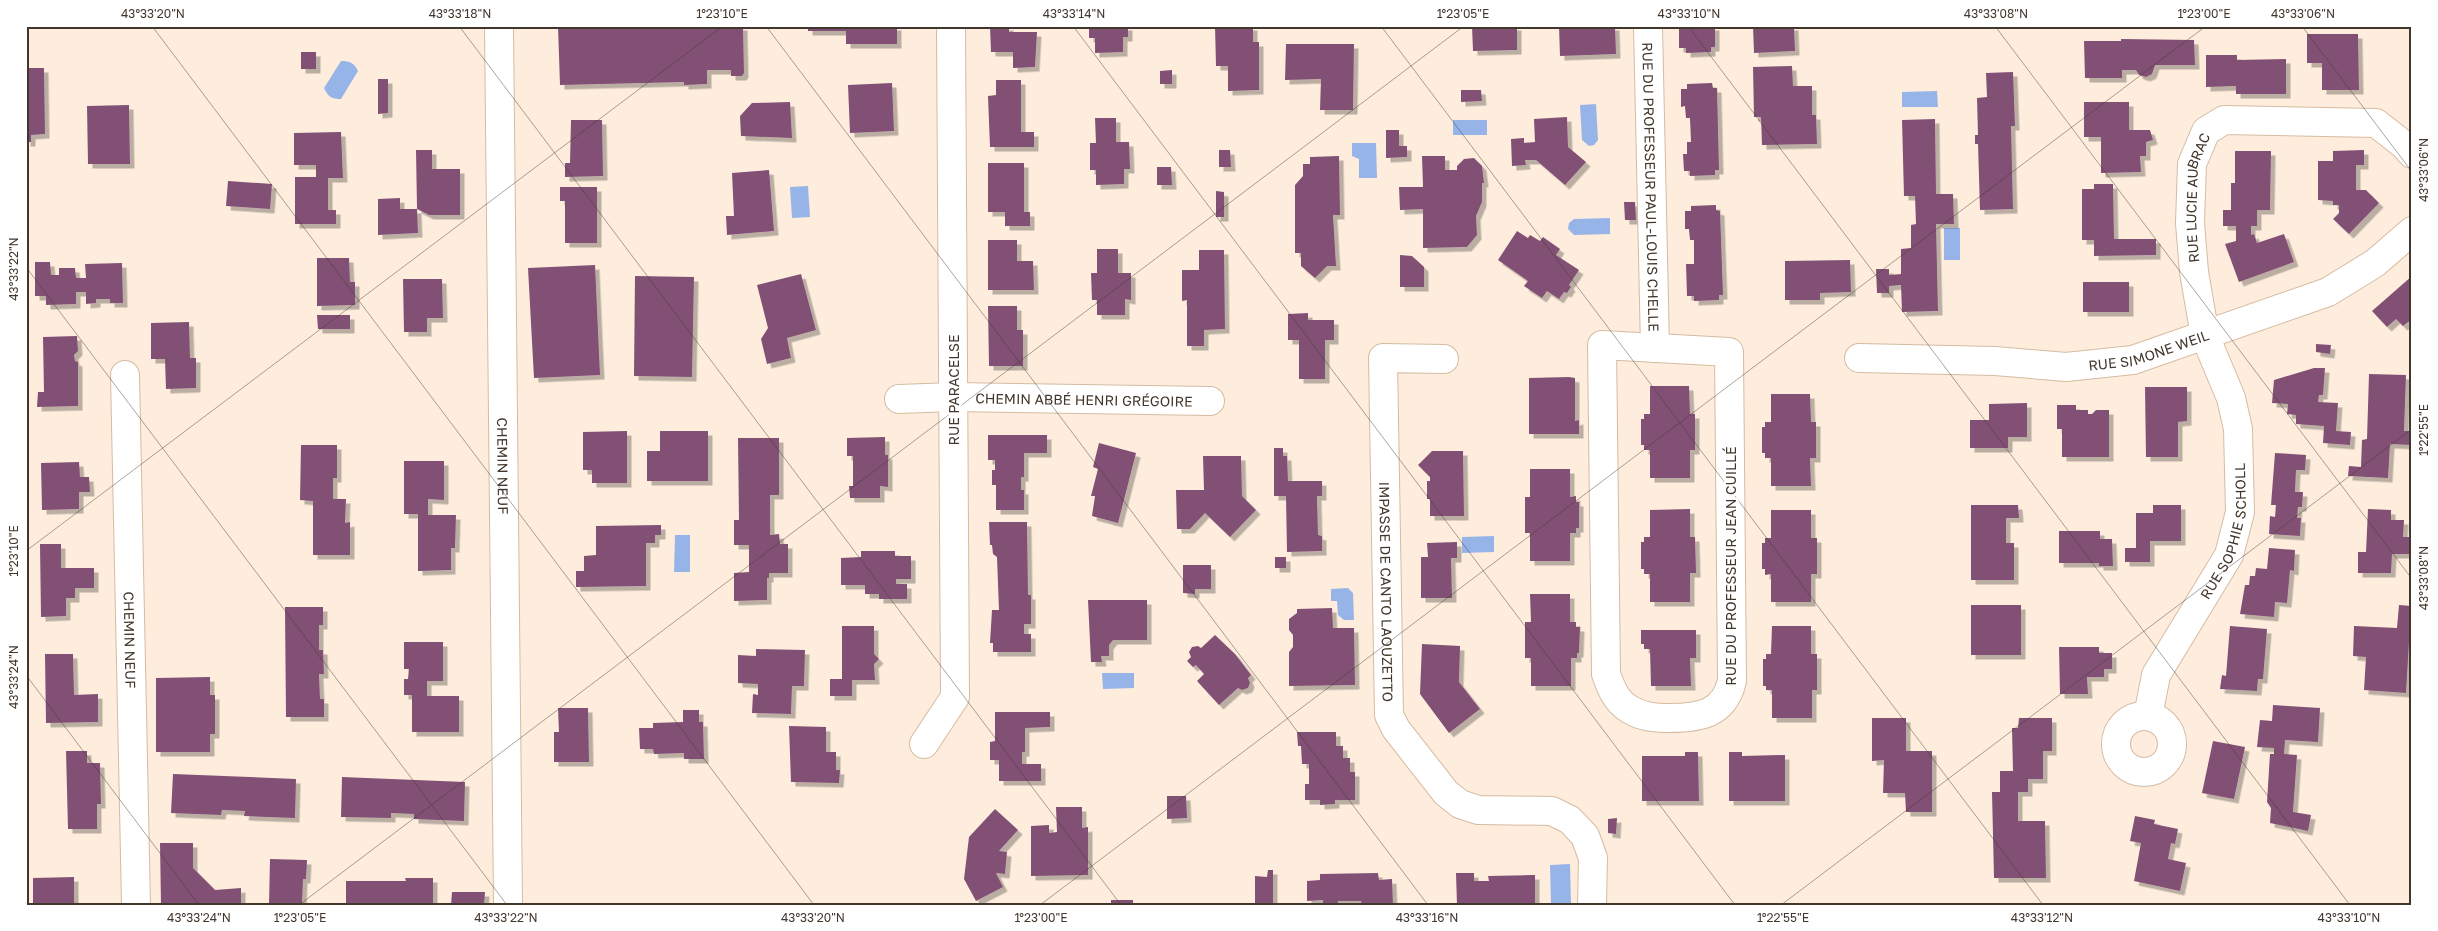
<svg xmlns="http://www.w3.org/2000/svg" width="2438" height="931" font-family="'Golos Text',sans-serif">
<defs>
<filter id="shadow"><feDropShadow dx="4.5" dy="4.5" stdDeviation="0" flood-color="#0004"/></filter>
</defs>
<rect width="100%" height="100%" fill="#feeddd"/>
<g fill="#97b4e9">
<path d="M341,61c9,0 13,2 17,10l-17,28c-9,0 -13,-2 -17,-11z"/>
<polygon points="1937,91 1938,107 1902,107 1902,92"/>
<polygon points="1596,104 1598,140 1594,145 1589,146 1582,140 1580,105"/>
<rect x="1453" y="120" width="34" height="15"/>
<polygon points="1352,143 1376,143 1377,178 1359,178 1359,159 1352,156"/>
<polygon points="808,186 810,217 792,218 790,187"/>
<polygon points="1610,218 1610,234 1574,235 1568,229 1569,223 1574,219"/>
<rect x="1944" y="228" width="16" height="32"/>
<polygon points="675,535 690,535 690,572 674,572"/>
<polygon points="1494,536 1494,552 1462,553 1462,537"/>
<polygon points="1348,588 1353,593 1354,620 1344,620 1338,615 1337,601 1331,601 1331,589"/>
<polygon points="1102,673 1134,673 1134,688 1103,689"/>
<polygon points="1570,864 1571,904 1551,904 1550,865"/>
</g>
<g fill="#825075" filter="url(#shadow)">
<polygon points="558,26 743,26 744,73 742,76 731,76 731,70 707,70 707,84 684,85 684,82 560,85"/>
<polygon points="808,26 897,26 897,44 846,44 846,31 808,31"/>
<polygon points="990,26 1009,26 1009,32 1037,32 1035,67 1013,68 1013,52 991,52"/>
<polygon points="1089,26 1128,26 1128,37 1123,37 1123,52 1095,53 1095,38 1089,38"/>
<polygon points="1215,26 1253,26 1253,42 1259,42 1259,90 1228,91 1228,66 1216,66"/>
<polygon points="1472,26 1517,26 1517,50 1473,51"/>
<polygon points="1559,26 1615,26 1616,54 1560,56"/>
<polygon points="1679,26 1715,26 1715,47 1711,47 1711,52 1686,53 1686,48 1679,48"/>
<polygon points="1753,26 1794,26 1795,51 1754,53"/>
<polygon points="2307,34 2358,34 2359,90 2322,90 2322,63 2307,63"/>
<polygon points="2121,39 2194,40 2195,65 2155,65 2152,74 2146,77 2139,75 2136,70 2122,70 2122,78 2085,78 2084,41 2121,41"/>
<polygon points="1286,44 1354,44 1353,110 1320,110 1321,79 1285,80"/>
<rect x="301" y="52" width="15" height="17"/>
<polygon points="2206,55 2237,55 2237,60 2286,59 2286,94 2236,94 2236,86 2206,87"/>
<polygon points="1792,66 1793,86 1812,86 1812,115 1816,115 1817,144 1762,145 1761,117 1754,117 1753,67"/>
<polygon points="26,68 44,68 45,134 31,135 31,142 26,142"/>
<polygon points="1172,70 1172,84 1160,84 1160,71"/>
<polygon points="2013,72 2015,126 2011,126 2013,209 1980,210 1978,144 1975,144 1975,135 1978,135 1977,98 1987,97 1986,73"/>
<polygon points="378,79 388,79 388,113 378,114"/>
<polygon points="996,80 1021,80 1021,132 1034,132 1034,147 990,147 988,96 996,95"/>
<polygon points="892,83 894,131 850,133 848,85"/>
<polygon points="1712,83 1713,88 1717,88 1719,170 1715,170 1715,175 1690,176 1690,171 1684,171 1683,154 1687,154 1687,142 1691,142 1690,118 1686,118 1685,106 1681,107 1681,89 1687,89 1687,84"/>
<polygon points="1461,90 1481,90 1482,101 1461,102"/>
<polygon points="790,102 792,138 741,136 740,116 752,103"/>
<polygon points="2084,102 2129,102 2129,130 2150,130 2153,140 2146,142 2146,156 2140,156 2141,172 2101,173 2101,137 2084,137"/>
<polygon points="129,105 130,164 88,164 87,106"/>
<polygon points="1567,117 1568,147 1586,162 1565,185 1536,160 1525,160 1526,165 1512,166 1511,139 1524,138 1524,143 1535,142 1534,119"/>
<polygon points="1095,118 1116,118 1116,142 1129,142 1130,169 1124,169 1124,184 1096,185 1096,170 1090,170 1090,143 1096,143"/>
<polygon points="1935,119 1936,194 1953,194 1954,224 1936,224 1938,311 1902,312 1901,285 1889,286 1889,293 1877,293 1876,269 1889,269 1889,275 1901,274 1901,249 1911,248 1911,225 1916,224 1915,196 1904,196 1902,120"/>
<polygon points="571,120 602,120 603,176 565,177 565,163 570,163"/>
<polygon points="1386,130 1399,130 1399,146 1407,146 1407,157 1386,158"/>
<polygon points="341,132 343,178 328,178 328,210 336,210 336,224 295,224 295,177 316,177 316,165 294,165 294,133"/>
<polygon points="416,150 432,150 432,169 460,169 460,215 429,215 417,209"/>
<polygon points="1219,150 1230,150 1231,167 1219,167"/>
<polygon points="2364,150 2364,165 2356,165 2356,190 2366,190 2379,203 2349,234 2333,219 2339,213 2339,205 2333,205 2333,201 2318,200 2318,161 2333,161 2333,151"/>
<polygon points="2235,151 2271,151 2270,210 2257,210 2257,226 2251,226 2251,235 2254,234 2257,243 2284,234 2294,262 2239,282 2225,244 2236,241 2236,226 2223,226 2223,210 2231,210 2231,183 2235,183"/>
<polygon points="1339,156 1340,215 1333,215 1336,266 1327,266 1315,278 1301,266 1301,253 1295,253 1295,185 1303,176 1303,164 1310,164 1310,157"/>
<polygon points="1422,156 1445,156 1445,170 1457,170 1457,166 1464,159 1474,158 1482,166 1484,183 1482,183 1482,202 1476,216 1477,235 1467,247 1423,248 1423,209 1400,210 1399,187 1423,187"/>
<polygon points="988,163 1024,163 1024,212 1030,212 1030,226 1005,226 1005,212 988,212"/>
<polygon points="1157,167 1171,167 1172,185 1157,185"/>
<polygon points="769,170 774,231 727,235 726,216 734,216 732,173"/>
<polygon points="228,181 272,184 270,209 226,206"/>
<polygon points="2094,184 2113,184 2114,239 2156,239 2156,255 2094,256 2094,240 2082,240 2082,189 2094,189"/>
<polygon points="560,187 597,187 597,243 565,243 565,201 560,201"/>
<polygon points="1216,191 1224,192 1224,217 1216,217"/>
<polygon points="400,198 400,209 417,209 418,233 378,235 378,199"/>
<polygon points="1624,202 1635,202 1636,220 1625,220"/>
<polygon points="1716,205 1716,210 1720,211 1723,295 1719,295 1719,300 1694,301 1694,296 1687,296 1686,264 1694,264 1694,240 1690,240 1689,229 1685,229 1685,211 1691,211 1691,206"/>
<polygon points="1517,231 1528,238 1530,235 1540,241 1543,237 1560,249 1556,255 1579,270 1569,285 1571,287 1567,293 1564,292 1559,299 1547,291 1542,298 1524,286 1528,281 1498,260"/>
<polygon points="988,240 1017,240 1017,261 1033,261 1034,290 988,290"/>
<polygon points="1097,249 1118,249 1118,273 1131,273 1131,300 1125,299 1125,315 1097,315 1097,300 1092,300 1091,273 1097,273"/>
<polygon points="1199,250 1224,250 1225,329 1204,330 1204,346 1187,346 1187,300 1182,301 1182,270 1199,270"/>
<polygon points="1400,255 1412,256 1424,267 1424,287 1400,287"/>
<polygon points="317,258 349,258 350,282 355,282 355,305 317,306"/>
<polygon points="1850,260 1851,292 1820,293 1820,300 1785,300 1785,261"/>
<polygon points="35,262 50,262 51,275 59,275 59,268 75,268 76,278 86,278 85,264 122,263 123,303 110,303 110,299 96,299 96,303 86,304 86,292 76,292 76,304 46,305 46,296 35,296"/>
<polygon points="595,265 600,375 534,378 528,268"/>
<polygon points="801,274 816,330 787,338 791,358 767,364 761,339 768,328 757,285"/>
<polygon points="635,276 694,277 692,377 634,376"/>
<polygon points="2412,276 2412,319 2403,326 2396,319 2387,327 2372,311"/>
<polygon points="403,279 442,279 443,318 427,318 427,332 404,332"/>
<rect x="2083" y="282" width="46" height="30"/>
<polygon points="988,306 1017,306 1017,330 1023,330 1023,366 989,366"/>
<polygon points="1308,313 1308,320 1334,320 1334,340 1325,340 1325,379 1299,379 1299,340 1288,340 1288,314"/>
<polygon points="317,315 350,315 350,329 318,329"/>
<polygon points="189,322 190,358 196,358 196,388 166,389 165,359 151,359 151,323"/>
<polygon points="77,336 78,351 74,355 75,361 78,362 78,406 37,407 38,392 44,392 43,337"/>
<polygon points="2316,344 2331,345 2330,354 2316,352"/>
<polygon points="2314,368 2325,368 2323,395 2319,395 2318,402 2338,403 2336,431 2351,432 2350,445 2323,443 2324,426 2296,424 2296,415 2287,414 2288,404 2272,403 2274,380"/>
<polygon points="2369,374 2406,375 2404,431 2412,431 2412,445 2390,444 2388,478 2348,476 2349,466 2361,467 2362,440 2367,439"/>
<polygon points="1569,377 1575,378 1575,421 1579,420 1579,434 1529,434 1529,378"/>
<polygon points="1650,386 1689,386 1690,414 1695,414 1695,450 1690,450 1690,478 1650,478 1650,450 1644,450 1644,445 1641,445 1641,419 1644,419 1644,414 1650,414"/>
<polygon points="2145,387 2187,387 2187,421 2178,422 2178,457 2146,457"/>
<polygon points="1771,394 1810,394 1811,422 1816,422 1816,458 1810,458 1811,486 1771,486 1771,458 1765,458 1765,453 1762,453 1762,427 1765,427 1765,422 1771,422"/>
<polygon points="2027,403 2027,437 2008,437 2008,448 1970,448 1970,420 1989,420 1989,404"/>
<polygon points="2057,405 2076,405 2076,410 2088,410 2088,414 2092,414 2096,410 2109,410 2109,457 2062,457 2062,429 2057,429"/>
<polygon points="627,431 627,483 592,483 592,470 583,470 583,432"/>
<polygon points="660,431 708,431 708,481 647,481 647,451 660,451"/>
<polygon points="988,435 1047,435 1047,453 1024,453 1024,477 1021,477 1021,490 1024,490 1024,510 996,510 996,485 992,485 992,470 995,470 995,460 988,460"/>
<polygon points="885,437 885,455 888,455 888,487 880,486 880,498 850,498 849,486 853,486 853,456 847,456 847,438"/>
<polygon points="738,438 779,438 779,495 770,495 770,535 779,534 780,544 788,544 788,573 769,573 769,578 767,578 767,600 734,601 734,573 749,572 749,545 734,545 734,520 739,520"/>
<polygon points="1099,443 1136,453 1118,523 1092,516 1095,496 1091,496 1098,469 1093,467"/>
<polygon points="301,445 337,445 337,478 333,478 333,499 346,499 345,523 350,522 350,555 313,555 313,501 300,500"/>
<polygon points="1274,448 1283,448 1283,456 1287,456 1288,481 1322,481 1322,496 1317,496 1318,535 1322,536 1322,551 1287,552 1286,496 1274,496"/>
<polygon points="1432,451 1463,451 1464,516 1430,516 1430,499 1427,499 1427,481 1430,481 1430,477 1418,465"/>
<polygon points="2275,453 2306,455 2305,470 2296,470 2295,492 2303,492 2302,507 2298,507 2297,518 2301,518 2300,536 2269,534 2270,516 2275,517 2276,505 2271,505"/>
<polygon points="1203,456 1241,456 1242,496 1256,510 1230,537 1205,513 1190,529 1177,529 1176,490 1204,490"/>
<polygon points="404,461 444,461 444,500 428,499 428,515 456,515 455,548 451,548 451,570 418,571 418,514 404,514"/>
<polygon points="79,462 80,477 89,477 90,492 79,492 79,509 42,510 41,463"/>
<polygon points="1530,469 1570,469 1570,497 1576,496 1576,502 1579,502 1579,528 1576,528 1576,533 1570,533 1570,561 1530,561 1530,533 1525,533 1525,497 1530,497"/>
<polygon points="1971,505 2018,505 2019,518 2006,518 2006,543 2014,543 2014,580 1971,580"/>
<polygon points="2153,505 2181,505 2181,541 2150,541 2150,562 2125,562 2125,548 2136,548 2136,513 2153,513"/>
<polygon points="1690,509 1690,537 1695,537 1696,573 1690,573 1690,602 1650,602 1650,574 1644,574 1644,569 1641,569 1641,542 1644,542 1644,537 1650,537 1650,510"/>
<polygon points="2368,509 2391,510 2391,520 2404,520 2403,537 2410,537 2409,554 2392,554 2391,573 2358,573 2358,552 2366,552"/>
<polygon points="1771,510 1811,510 1811,538 1817,538 1817,574 1811,574 1811,602 1771,602 1771,574 1765,575 1765,569 1762,569 1762,543 1765,543 1765,538 1771,538"/>
<polygon points="989,522 1027,522 1028,595 1031,595 1031,624 1024,624 1024,634 1031,634 1031,652 993,652 993,643 990,643 992,610 999,610 997,557 993,554 992,545 990,545"/>
<polygon points="661,525 661,535 655,535 655,543 646,543 646,586 576,587 576,571 584,571 584,556 596,555 596,526"/>
<polygon points="2059,531 2100,531 2100,539 2112,539 2113,566 2099,566 2099,563 2059,563"/>
<polygon points="1457,542 1457,558 1451,558 1452,598 1421,598 1421,557 1428,557 1427,543"/>
<polygon points="40,544 61,544 61,568 94,568 94,588 75,588 75,598 66,598 66,616 41,617"/>
<polygon points="2269,548 2295,550 2294,571 2290,570 2287,603 2275,602 2274,617 2240,614 2245,585 2249,585 2250,576 2255,576 2256,568 2267,569"/>
<polygon points="861,551 895,551 895,556 911,556 911,579 896,579 896,584 907,584 907,599 879,599 879,594 865,594 865,585 841,585 841,558 861,557"/>
<rect x="1275" y="557" width="11" height="11"/>
<polygon points="1183,565 1211,565 1211,589 1195,589 1195,594 1183,593"/>
<polygon points="1530,594 1570,594 1570,622 1576,622 1576,627 1580,627 1579,653 1577,653 1577,658 1571,658 1571,686 1531,686 1531,658 1525,658 1525,622 1531,622"/>
<polygon points="1088,600 1147,600 1147,640 1113,640 1109,645 1109,656 1101,656 1102,662 1091,662"/>
<rect x="1971" y="605" width="50" height="50"/>
<polygon points="2399,605 2412,606 2412,643 2409,642 2406,693 2364,690 2366,657 2353,656 2354,626 2397,628"/>
<polygon points="285,607 323,607 323,625 319,625 319,650 323,650 324,674 319,674 320,699 324,699 324,717 286,717"/>
<polygon points="1332,608 1333,628 1354,628 1355,685 1289,686 1289,652 1293,647 1293,635 1289,630 1289,619 1297,613 1297,609"/>
<polygon points="842,626 874,626 874,654 879,659 874,664 875,680 852,680 852,696 830,696 830,679 842,679"/>
<polygon points="1772,626 1811,626 1811,654 1817,654 1817,690 1812,690 1812,718 1772,718 1772,690 1766,690 1766,686 1763,686 1763,659 1766,659 1766,654 1771,654"/>
<polygon points="2230,626 2267,629 2263,679 2258,679 2257,691 2220,689 2222,675 2226,676"/>
<polygon points="1641,630 1696,630 1696,658 1690,658 1691,686 1651,686 1650,649 1644,649 1644,644 1641,644"/>
<polygon points="1215,635 1235,654 1251,675 1248,678 1250,683 1248,688 1242,690 1238,688 1219,705 1197,681 1204,674 1196,665 1193,667 1187,661 1191,657 1189,652 1192,647 1198,646 1201,648"/>
<polygon points="404,642 443,642 443,681 427,681 427,696 459,696 459,732 412,732 412,695 404,695 404,679 408,679 409,669 404,669"/>
<polygon points="1422,644 1460,646 1459,682 1480,709 1449,733 1420,694"/>
<polygon points="2059,647 2099,647 2099,653 2112,653 2112,669 2104,669 2104,677 2087,677 2088,694 2060,694"/>
<polygon points="756,649 805,650 804,686 792,686 791,714 752,713 753,694 758,695 758,684 738,683 738,655 756,656"/>
<polygon points="45,654 73,654 74,695 98,694 98,722 46,723"/>
<polygon points="210,677 210,695 215,695 215,734 210,734 210,752 156,752 156,678"/>
<polygon points="2273,705 2320,708 2318,742 2285,740 2284,754 2297,755 2293,812 2311,815 2308,831 2270,823 2271,808 2267,802 2270,754 2274,754 2274,748 2257,747 2260,720 2272,721"/>
<polygon points="558,708 588,708 589,762 554,762 554,732 559,732"/>
<polygon points="683,710 699,710 699,722 703,722 704,759 684,759 684,753 654,754 653,749 640,749 639,728 653,728 653,723 683,722"/>
<polygon points="995,712 1050,712 1050,727 1025,728 1025,752 1022,752 1022,764 1041,764 1041,781 999,781 999,760 990,760 990,742 995,741"/>
<polygon points="1872,718 1906,718 1906,751 1932,751 1932,812 1906,812 1905,793 1883,793 1884,760 1872,761"/>
<polygon points="2019,718 2052,718 2052,751 2043,751 2043,779 2028,779 2028,792 2018,792 2018,821 2045,821 2046,878 1994,878 1992,792 2000,792 2000,771 2013,771 2012,728 2018,728"/>
<polygon points="789,726 826,727 826,752 836,752 836,770 840,770 839,783 791,782"/>
<polygon points="1297,732 1336,732 1336,746 1343,746 1343,758 1350,758 1350,772 1355,772 1355,800 1335,800 1335,804 1320,805 1320,800 1305,800 1305,784 1309,784 1309,764 1302,764 1301,746 1298,746"/>
<polygon points="2213,741 2245,747 2234,799 2202,793"/>
<polygon points="66,751 87,751 87,763 100,763 101,804 97,804 97,829 68,829"/>
<polygon points="1685,752 1698,752 1699,801 1642,801 1642,756 1685,756"/>
<polygon points="1729,752 1742,752 1742,756 1785,755 1785,801 1729,801"/>
<polygon points="173,774 296,779 295,818 244,816 245,811 222,810 221,815 171,813"/>
<polygon points="342,777 465,782 464,821 414,819 414,814 391,813 391,818 341,817"/>
<polygon points="1167,796 1186,796 1187,818 1167,819"/>
<polygon points="1056,807 1082,807 1082,828 1088,827 1088,875 1031,876 1031,826 1049,825 1049,833 1057,832"/>
<polygon points="995,809 1018,830 999,851 1007,852 1005,874 996,873 1003,887 976,901 964,879 969,837"/>
<polygon points="2135,816 2155,820 2154,824 2178,829 2175,844 2171,843 2168,859 2186,863 2180,891 2134,881 2141,843 2130,841"/>
<polygon points="1617,818 1616,834 1608,833 1608,819"/>
<polygon points="160,843 193,843 193,868 215,890 241,888 241,905 161,905"/>
<polygon points="270,859 307,860 306,879 303,879 302,903 306,903 306,905 269,905"/>
<polygon points="1268,870 1273,870 1273,905 1255,905 1255,876 1267,877"/>
<polygon points="1378,873 1379,880 1392,879 1393,905 1362,905 1361,901 1338,901 1338,905 1323,905 1323,900 1307,901 1307,881 1320,880 1320,874"/>
<polygon points="1456,873 1474,873 1474,881 1489,881 1488,876 1535,875 1535,905 1457,905"/>
<polygon points="74,877 74,905 33,905 33,878"/>
<polygon points="405,878 433,878 433,905 346,905 346,881 406,881"/>
<polygon points="452,892 485,892 484,905 451,905"/>
<rect x="1111" y="900" width="22" height="5"/>
</g>
<g fill="none" stroke-linecap="round" stroke-linejoin="round">
<g stroke="#d6bba1" stroke-width="30">
<g id="minor">
<path id="s1" d="M499,26l9,879"/>
<path id="s2" d="M1648,26l7,322"/>
<path d="M1602,345l127,7 3,329c-8,33 -32,37 -62,37 -15,0 -28,-1 -41,-9 -13,-8 -18,-21 -23,-35z"/>
<path id="s3" d="M1859,358l136,3 71,6 67,-7 195,-68 47,-29 37,-32"/>
<path id="s4" d="M1444,359l-61,-1 6,357 7,14 50,64 14,11 18,6 74,1 18,9 15,16 8,22 -1,47"/>
<path id="s5" d="M125,375l11,530"/>
<path id="s6" d="M899,399l54,-2 257,4"/>
<circle cx="2144" cy="744" r="28"/>
<path id="s7" d="M2148,716l8,-41 73,-120 11,-43 -2,-83 -7,-31 -26,-62 -11,-64 -4,-49 2,-59 14,-33 18,-11 152,3 28,22 8,9"/>
<polyline points="924,744 955,697 951,26"/>
</g>
</g>
<use href="#minor" stroke="#fff" stroke-width="28"/>
</g>
<path fill="none" stroke="#42372c" stroke-width="1" stroke-opacity="0.45" d="M152,26l662,879M459,26l662,879M766,26l662,879M1073,26l662,879M1381,26l662,879M1688,26l662,879M1995,26l417,553M2302,26l110,146M26,267l481,638M26,551l697,-525M26,675l173,230M299,905l1165,-879M1040,905l1166,-879M1781,905l631,-476"/>
<g text-anchor="middle" dominant-baseline="central" stroke-width="5" stroke-linejoin="round" paint-order="stroke">
<g font-size="14" fill="#42372c" stroke="#fff">
<text stroke="none"><textPath href="#s2" startOffset="161">RUE DU PROFESSEUR PAUL-LOUIS CHELLE</textPath></text>
<text stroke="none"><textPath href="#s7" startOffset="549">RUE LUCIE AUBRAC</textPath></text>
<text stroke="none"><textPath href="#s3" startOffset="292">RUE SIMONE WEIL</textPath></text>
<text transform="translate(953 390) rotate(-90)">RUE PARACELSE</text>
<text stroke="none"><textPath href="#s6" startOffset="185">CHEMIN ABBÉ HENRI GRÉGOIRE</textPath></text>
<text stroke="none"><textPath href="#s1" startOffset="440">CHEMIN NEUF</textPath></text>
<text stroke="none"><textPath href="#s7" startOffset="204">RUE SOPHIE SCHOLL</textPath></text>
<text transform="translate(1730 566) rotate(-90)">RUE DU PROFESSEUR JEAN CUILLÉ</text>
<text stroke="none"><textPath href="#s4" startOffset="295">IMPASSE DE CANTO LAOUZETTO</textPath></text>
<text stroke="none"><textPath href="#s5" startOffset="265">CHEMIN NEUF</textPath></text>
</g>
</g>
<rect width="2438" height="931" fill="none" stroke="#ffffff" stroke-width="55"/>
<rect x="28" y="28" width="2382" height="876" fill="none" stroke="#42372c" stroke-width="2"/>
<g font-size="12" text-anchor="middle" fill="#42372c">
<text x="153" y="18">43°33'20"N</text>
<text x="460" y="18">43°33'18"N</text>
<text x="722" y="18">1°23'10"E</text>
<text x="1074" y="18">43°33'14"N</text>
<text x="1463" y="18">1°23'05"E</text>
<text x="1689" y="18">43°33'10"N</text>
<text x="1996" y="18">43°33'08"N</text>
<text x="2204" y="18">1°23'00"E</text>
<text x="2303" y="18">43°33'06"N</text>
<text transform="translate(2424 170) rotate(-90)" y="4">43°33'06"N</text>
<text transform="translate(14 269) rotate(-90)" y="4">43°33'22"N</text>
<text transform="translate(2424 430) rotate(-90)" y="4">1°22'55"E</text>
<text transform="translate(14 551) rotate(-90)" y="4">1°23'10"E</text>
<text transform="translate(2424 578) rotate(-90)" y="4">43°33'08"N</text>
<text transform="translate(14 677) rotate(-90)" y="4">43°33'24"N</text>
<text x="199" y="922">43°33'24"N</text>
<text x="300" y="922">1°23'05"E</text>
<text x="506" y="922">43°33'22"N</text>
<text x="813" y="922">43°33'20"N</text>
<text x="1041" y="922">1°23'00"E</text>
<text x="1427" y="922">43°33'16"N</text>
<text x="1783" y="922">1°22'55"E</text>
<text x="2042" y="922">43°33'12"N</text>
<text x="2349" y="922">43°33'10"N</text>
</g>
</svg>
